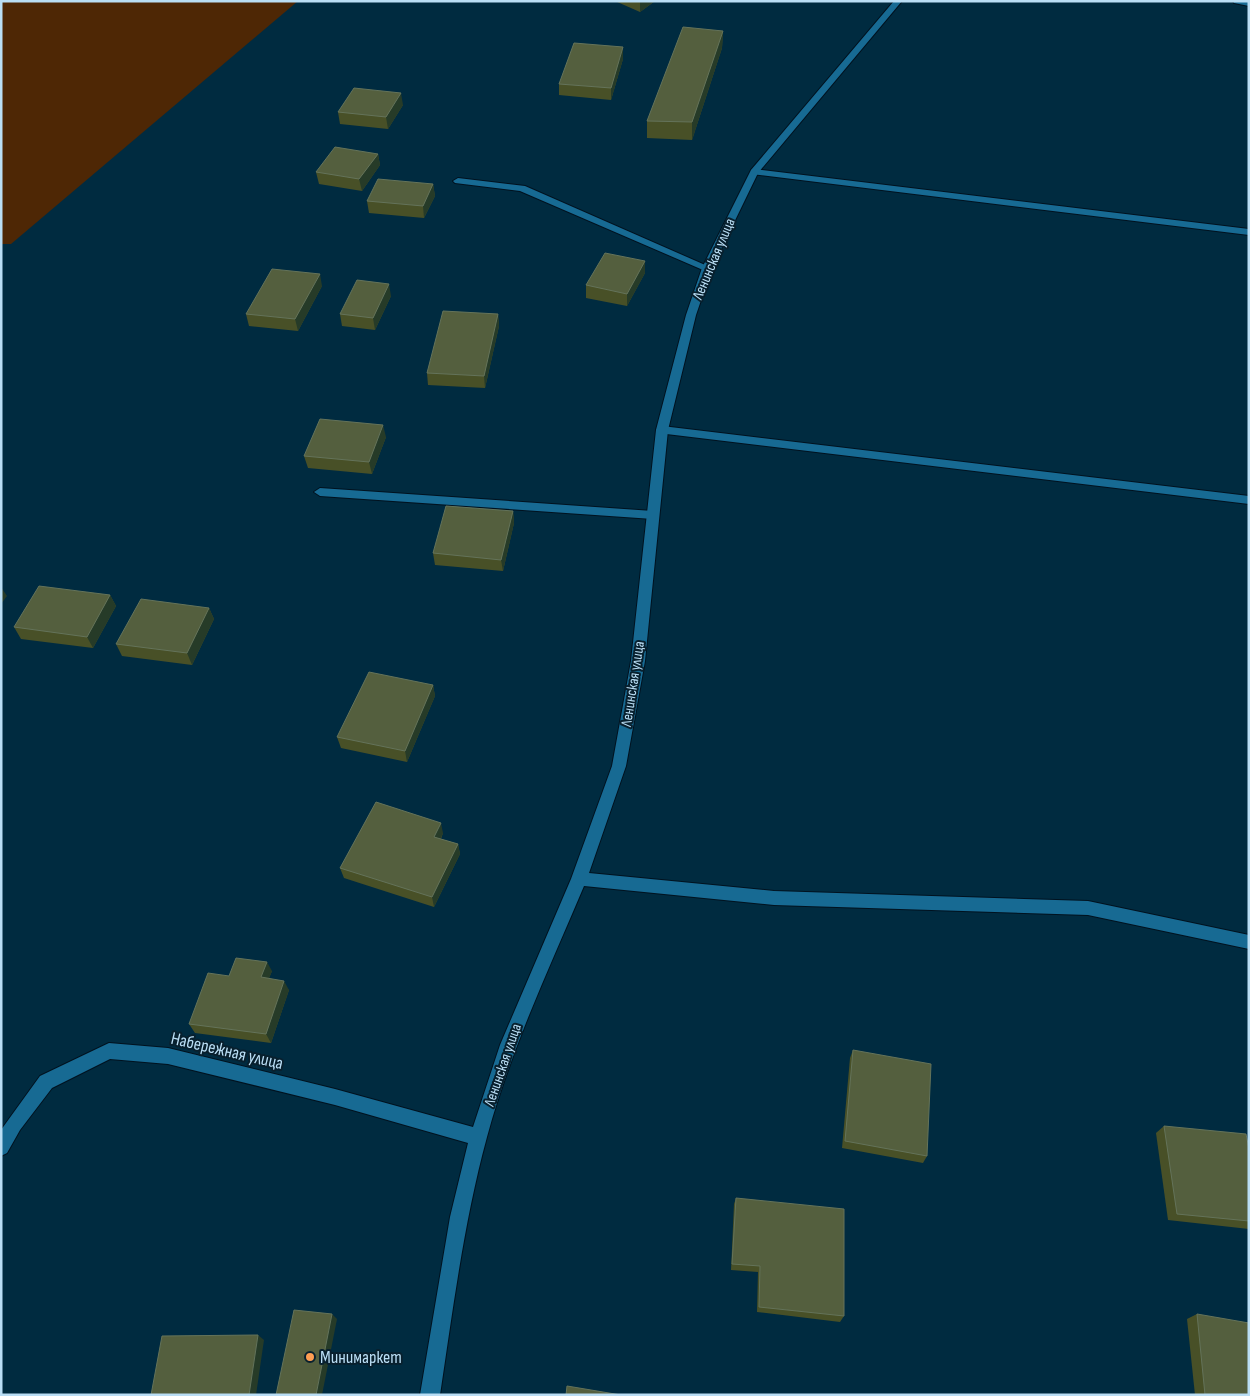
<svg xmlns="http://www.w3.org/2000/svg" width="1250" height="1396" font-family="'Sofia Sans Condensed',sans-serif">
<rect width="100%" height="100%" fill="#002b40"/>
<polygon fill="#4e2705" points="1,1 298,1 11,244 1,244"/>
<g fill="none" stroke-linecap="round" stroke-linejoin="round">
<g stroke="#00121f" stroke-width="2">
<g id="service">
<polygon points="754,169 1249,229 1249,235 751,174 751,170"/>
<polygon points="458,178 525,186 712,268 707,271 703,270 520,191 455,183 453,181"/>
<polygon points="662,426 1249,496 1249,504 658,433 656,430 658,427"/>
<polygon points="320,488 653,511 659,515 653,519 320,496 314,492"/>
</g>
</g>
<g stroke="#00121f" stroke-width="2">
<g id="minor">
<path d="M894,1h8l-144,172 -46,95 -16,47 -28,115 -23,231 -19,105 -37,107 185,18 314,10 161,34v14l-161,-34 -314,-10 -190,-19c-35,83 -74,165 -97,251 -23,84 -34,172 -47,258h-20l30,-178 18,-74 -133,-38 -167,-41 -58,-5 -58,29 -32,42 -13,23 -6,3v-26l39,-54 69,-33 59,5 167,41 138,38 27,-82 71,-166 41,-113 19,-105 25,-231 30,-115 16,-47 49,-98z"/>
<polygon points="1233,1 1249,2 1249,6 1234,3"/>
</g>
</g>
<use href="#service" fill="#176a93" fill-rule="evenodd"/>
<use href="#minor" fill="#176a93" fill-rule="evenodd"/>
</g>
<g fill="#485027">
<polygon points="615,1 655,1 640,12"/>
<polygon points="723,31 722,48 692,140 647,138 647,121"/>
<polygon points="623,59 611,100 559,95 559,84"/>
<polygon points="403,105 388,129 340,124 338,112"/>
<polygon points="378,154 380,165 362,191 319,184 316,172"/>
<polygon points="433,184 435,196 424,218 369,213 367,201"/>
<polygon points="645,261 645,273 627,306 586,298 586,285"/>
<polygon points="322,286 298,331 249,326 246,314"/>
<polygon points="391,296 375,330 342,326 340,314"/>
<polygon points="498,314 499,326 485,388 428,385 427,373"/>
<polygon points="386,437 372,474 308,468 304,456"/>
<polygon points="513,511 514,523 503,571 435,565 433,553"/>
<polygon points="110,595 116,606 93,648 21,639 14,627"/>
<polygon points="209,608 214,619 192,665 122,656 116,644"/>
<polygon points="433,685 435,696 407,762 341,748 337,737"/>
<polygon points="443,833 441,839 458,844 460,854 434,907 344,878 340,868"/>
<polygon points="272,971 269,978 289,990 271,1043 195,1033 189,1024 229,976"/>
<polygon points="853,1050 927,1156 923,1163 842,1148 850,1058"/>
<polygon points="1164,1126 1249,1149 1249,1229 1168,1220 1156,1133"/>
<polygon points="736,1198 844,1316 840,1322 757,1312 758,1272 731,1270 734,1204"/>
<polygon points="1197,1314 1249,1395 1195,1395 1187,1319"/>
</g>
<g fill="#263b28">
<polygon points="640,1 655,1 640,12"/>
<polygon points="723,31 722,48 692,140 692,122"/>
<polygon points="623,47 623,59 611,100 611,88"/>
<polygon points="401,93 403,105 388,129 386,117"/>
<polygon points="378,154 380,165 362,191 359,179"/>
<polygon points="433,184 435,196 424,218 423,206"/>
<polygon points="645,261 645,273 627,306 627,294"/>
<polygon points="320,274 322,286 298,331 295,319"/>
<polygon points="389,284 391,296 375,330 373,318"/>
<polygon points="498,314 499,326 485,388 484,376"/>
<polygon points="383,425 386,437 372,474 369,462"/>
<polygon points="513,511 514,523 503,571 501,560"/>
<polygon points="1,587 7,596 1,604"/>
<polygon points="110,595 116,606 93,648 87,637"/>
<polygon points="209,608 214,619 192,665 187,653"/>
<polygon points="433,685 435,696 407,762 405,751"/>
<polygon points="441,823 443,833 437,847 434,837"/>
<polygon points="458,844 460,854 434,907 432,897"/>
<polygon points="267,962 272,971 266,986 261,977"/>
<polygon points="284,981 289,990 271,1043 266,1034"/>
<polygon points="332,1314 337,1319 322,1395 316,1395"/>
<polygon points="258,1335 264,1340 256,1395 249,1395"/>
</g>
<g fill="#545f3e" stroke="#64735a">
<polygon points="683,27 723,31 692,122 647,121"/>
<polygon points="574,43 623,47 611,88 559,84"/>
<polygon points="354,88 401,93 386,117 338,112"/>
<polygon points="335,147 378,154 359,179 316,172"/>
<polygon points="378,179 433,184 423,206 367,201"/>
<polygon points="605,253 645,261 627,294 586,285"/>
<polygon points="272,269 320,274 295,319 246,314"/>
<polygon points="357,280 389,284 373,318 340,314"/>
<polygon points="443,311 498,314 484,376 427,373"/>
<polygon points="320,419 383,425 369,462 304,456"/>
<polygon points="446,506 513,511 501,560 433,553"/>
<polygon points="39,586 110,595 87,637 14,627"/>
<polygon points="141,599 209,608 187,653 116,644"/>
<polygon points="369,672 433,685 405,751 337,737"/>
<polygon points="376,802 441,823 434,837 458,844 432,897 340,868"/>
<polygon points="236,958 267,962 261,977 284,981 266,1034 189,1024 208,973 229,976"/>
<polygon points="853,1050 931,1064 927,1156 845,1141"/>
<polygon points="1164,1126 1246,1134 1249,1149 1249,1221 1177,1214"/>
<polygon points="736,1198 844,1209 844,1316 759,1307 760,1266 732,1264"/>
<polygon points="294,1310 332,1314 316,1395 276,1395"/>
<polygon points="1197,1314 1249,1323 1249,1395 1205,1395"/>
<polygon points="258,1335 249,1395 151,1395 162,1336"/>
<polygon points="567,1386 621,1395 566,1395"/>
</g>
<circle fill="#fc9d53" stroke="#08202e" stroke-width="2" cx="310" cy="1357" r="5"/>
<g text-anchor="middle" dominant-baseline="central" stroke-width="4" stroke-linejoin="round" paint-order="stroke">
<g font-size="15" fill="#badef5" stroke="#08202e">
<text transform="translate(714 259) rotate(-67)">Ленинская улица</text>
<text transform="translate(633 684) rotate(-81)">Ленинская улица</text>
<text transform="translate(503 1065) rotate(-71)">Ленинская улица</text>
</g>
<g font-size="18" fill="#badef5" stroke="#08202e">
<text transform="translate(227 1051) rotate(13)">Набережная улица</text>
</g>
<g font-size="18" fill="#badef5" stroke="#08202e" text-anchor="start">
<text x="320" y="1357">Минимаркет</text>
</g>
</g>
<rect width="1250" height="1396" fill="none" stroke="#badef5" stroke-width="5"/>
</svg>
